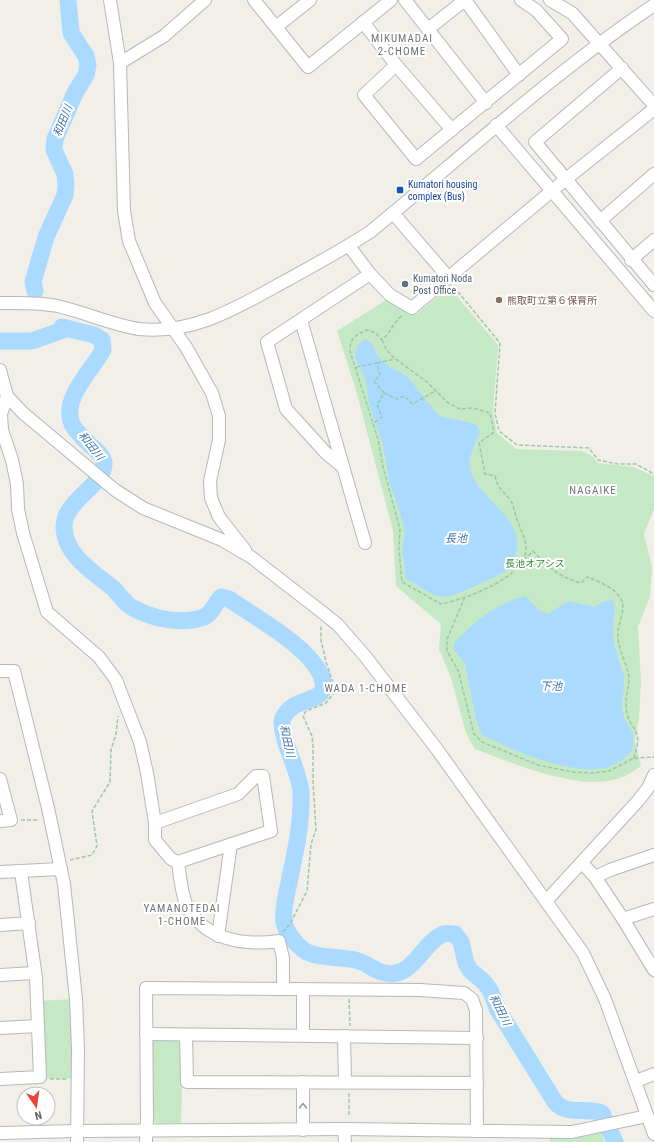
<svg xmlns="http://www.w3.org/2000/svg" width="654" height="1142" font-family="'Roboto Condensed','Noto Sans JP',sans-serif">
<rect width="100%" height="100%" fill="#f1efe8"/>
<g fill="#c5e8c5">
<path d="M449,287l49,58 -5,67 4,21 19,16 65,2 10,4 7,8 35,4 21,9v33l-10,25 8,33 -2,29 -12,31 3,55 -2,35 -4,24 6,25c-6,4 -14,10 -21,12 -39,15 -107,-15 -145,-29l-9,-16 -15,-55 -12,-29 2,-25 -45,-38 -3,-55 -37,-141 -19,-59 49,-31 25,13 6,1z"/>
<polygon points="76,999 78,1078 45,1079 37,1001"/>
<polygon points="146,1034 186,1035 187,1082 182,1086 181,1123 157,1123 147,1118"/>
<polygon points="601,1126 604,1142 550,1142 549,1131"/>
</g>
<g fill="#aadaff">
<path d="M366,339l7,6 3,9 11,11 21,12 31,39 36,8 5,7c-4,12 -13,26 -10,38 9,33 55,47 46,85 0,4 -1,8 -3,11 -10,10 -26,15 -38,21 -37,17 -35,13 -69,-8l-4,-30 3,-15 -5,-21 -11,-31 -6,-37 -13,-37 -5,-29 -10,-20 2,-12z"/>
<path d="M525,596l15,15 8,3 20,-13 27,6 9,-6 9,-1 2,9 -2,16 1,19 10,32v12l-2,18 2,12 9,15v16c-6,7 -13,14 -22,17 -34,13 -98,-16 -129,-31l-6,-16 -11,-56 -11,-13v-7c20,-21 42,-40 71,-47z"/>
</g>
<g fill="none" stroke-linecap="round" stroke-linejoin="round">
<g stroke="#aadaff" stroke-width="17">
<polyline points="35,291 33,282 46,237 65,195 66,185 65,174 54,150 55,139 75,93 86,75 88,65 86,56 71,33 68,0"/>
<path d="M62,327l32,8 8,5 1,10c-11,20 -42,49 -31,74 4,8 12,14 18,21 5,4 14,11 14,18 1,23 -41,37 -40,65 1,28 31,45 50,61 6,6 11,15 19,19 20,11 49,17 71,9 8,-3 11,-14 17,-20l8,2c26,18 83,49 93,79 9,28 -29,16 -39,40 -6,14 18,56 18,75 1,28 -5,57 -11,84 -2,14 -8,30 -6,45 2,10 12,23 21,29 11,7 36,6 50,9 11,2 19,11 30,13 28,6 37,-30 58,-39 3,-1 8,0 12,0l6,8 5,21 4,7 14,12 6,8 8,20 57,92c12,14 30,5 47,11l13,29"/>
<polyline points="0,341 32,341 66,329"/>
</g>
<g stroke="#b5b8bc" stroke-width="14">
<g id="minor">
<polyline points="110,0 120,63 124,211 129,241 155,303 186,347 212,393 219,416 219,440 210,481 211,498 219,517 245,550"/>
<polyline points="254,0 308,67 391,0"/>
<polyline points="405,0 486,103"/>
<polyline points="550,0 572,13 654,105"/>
<polyline points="363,22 396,65 452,130"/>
<polyline points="276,27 310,0"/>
<polyline points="428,29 465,0 519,75"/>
<polyline points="120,63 164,36 205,0"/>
<polyline points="396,65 364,95 416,159 562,39 536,10 521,0"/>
<polyline points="622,68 535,142 654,285"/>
<polyline points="496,125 654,311"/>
<polyline points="393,213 448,277"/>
<polyline points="600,221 654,174"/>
<polyline points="349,246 370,274 390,295 412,308 566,179 654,109"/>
<polyline points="631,260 654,240"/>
<path d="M0,303c19,0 39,-1 57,3 28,6 54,19 82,23 57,6 102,-24 150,-50 27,-15 55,-30 81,-47 94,-77 183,-159 284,-227"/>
<polyline points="301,320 365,543"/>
<polyline points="0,370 7,396 23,413 115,490 143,508 222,540 251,557 322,612 338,625 365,656 436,748 583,953 605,999 654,1134"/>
<polyline points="7,396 1,414 2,430 12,460 17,484 18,509 23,533 47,612 99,657 116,680 140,742 147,773 155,823"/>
<polyline points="343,467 326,453 286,409 267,342 370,274"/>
<polyline points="0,671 14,671 48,808 64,884 76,999 78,1049 77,1142"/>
<polygon points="256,776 263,776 271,831 178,862 171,859 155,840 155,823 238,794"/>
<polyline points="0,779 11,820 0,821"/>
<path d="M178,862c2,14 3,29 8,42 17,36 58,42 93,37l4,17v30"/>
<polyline points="582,863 595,877 623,919 654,970"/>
<polyline points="0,872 61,869"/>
<polyline points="595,877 610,870 654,855"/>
<polyline points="547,900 637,802 648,788 654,775"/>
<polyline points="623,919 654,909"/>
<polyline points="0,925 29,923"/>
<polyline points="218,936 231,844"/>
<polyline points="0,975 35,973"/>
<polyline points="303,989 303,1035"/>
<polyline points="0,1028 38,1026"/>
<polyline points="146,1034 477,1038"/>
<polyline points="186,1035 187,1082 477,1083"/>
<polyline points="344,1036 345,1082"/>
<polyline points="0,1079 40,1077 36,978 21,872"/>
<polyline points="636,1081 654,1074"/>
<polyline points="303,1082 303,1130"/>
<polyline points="344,1129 345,1142"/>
<polyline points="0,1133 76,1131 344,1129 572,1132 647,1116"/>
<polyline points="146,1142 147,1118 146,988 420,990 464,993 472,999 476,1010 477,1131"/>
</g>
</g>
<g stroke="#9cc7a9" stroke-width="1.5" stroke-dasharray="4 2" stroke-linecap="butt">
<polyline points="454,287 500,343 495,413 499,431 517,445 589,448 598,460 618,464 636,464 654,474"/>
<path d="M382,340l4,9 7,8 34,25 21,21 12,6 12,-1 18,5 4,19 -15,11 6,31 10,2c3,14 9,15 16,25 3,6 4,14 7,21 3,9 9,18 8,29 -4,28 -60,48 -85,53l-39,-22 -3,-32 1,-21 -17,-62 -5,-28 -28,-88c0,-13 5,-16 17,-21l9,3 6,7c9,-8 11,-18 21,-25"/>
<polyline points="377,363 395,359"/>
<polyline points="356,367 377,363 380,375 374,381 384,393 377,405 382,417 372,424"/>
<polyline points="384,393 397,399 404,396 413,404 435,391"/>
<path d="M524,560l9,-9c15,16 26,26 48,32l6,-6c13,5 29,11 35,24 3,10 -3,21 -4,30 -2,17 10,32 11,48 0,9 -4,18 -3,28 2,25 19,18 8,51"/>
<polyline points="465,597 447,639 447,651 458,670 474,734 482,742 538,765 573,772 592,773 609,771 634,758 654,757"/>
<polyline points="21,820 39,820"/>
<polyline points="70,860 92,855 97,846 92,811 110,782 111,750 116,734 118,716"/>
<polyline points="283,932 290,924 307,891 311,844 316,830 313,782 313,746 312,736 303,716 306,711 326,703 333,694 334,686 326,662 321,640 321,626"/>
<polyline points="349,999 350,1026"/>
<polyline points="50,1079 66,1079"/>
<polyline points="349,1093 349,1117"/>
</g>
<use href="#minor" stroke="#fff" stroke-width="12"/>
</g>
<defs><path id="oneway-chevron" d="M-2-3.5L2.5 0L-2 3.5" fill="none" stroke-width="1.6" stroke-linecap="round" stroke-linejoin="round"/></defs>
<use stroke="#979a9d" href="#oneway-chevron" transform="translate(303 1106) rotate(-91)"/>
<rect fill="#1a4fb4" stroke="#fff" stroke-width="1.5" x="396" y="186" width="8" height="8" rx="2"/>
<circle fill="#5c6f8a" stroke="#fff" stroke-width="1.5" cx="405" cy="284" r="4"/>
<circle fill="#8d6e63" stroke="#fff" stroke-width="1.5" cx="499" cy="300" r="4"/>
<g text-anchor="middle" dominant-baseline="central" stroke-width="4" stroke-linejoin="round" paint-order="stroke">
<g font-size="10" fill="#164399" stroke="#fff" text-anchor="start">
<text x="408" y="184">Kumatori housing<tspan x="408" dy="12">complex (Bus)</tspan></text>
</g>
<g font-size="10" fill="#4e5e75" stroke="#fff" text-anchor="start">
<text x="413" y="278">Kumatori Noda<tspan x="413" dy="12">Post Office</tspan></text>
</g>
<g font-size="10" fill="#785e54" stroke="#fff" text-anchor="start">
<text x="507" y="300">熊取町立第６保育所</text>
</g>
<g font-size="10" fill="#348238" stroke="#fff">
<text x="535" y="563">長池オアシス</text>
</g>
<g font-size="11" letter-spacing="1" fill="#70757a" stroke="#fff">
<text x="402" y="38">MIKUMADAI<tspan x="402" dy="13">2-CHOME</tspan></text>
<text x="593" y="490">NAGAIKE</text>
<text x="366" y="688">WADA 1-CHOME</text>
<text x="182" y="908">YAMANOTEDAI<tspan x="182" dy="13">1-CHOME</tspan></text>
</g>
<g font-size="11" font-style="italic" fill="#4174aa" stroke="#fff">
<text transform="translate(63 121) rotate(-68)">和田川</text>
<text transform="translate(91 446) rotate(51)">和田川</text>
<text x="456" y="538">長池</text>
<text x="551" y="686">下池</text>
<text transform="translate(287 741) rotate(77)">和田川</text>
<text transform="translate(500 1010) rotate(64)">和田川</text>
</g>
</g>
<g transform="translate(36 1106) rotate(167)"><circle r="19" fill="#ffffff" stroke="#bfc1c3"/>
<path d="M0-3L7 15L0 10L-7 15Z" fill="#ea4335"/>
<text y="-6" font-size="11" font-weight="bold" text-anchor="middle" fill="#5f6368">N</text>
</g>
</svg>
